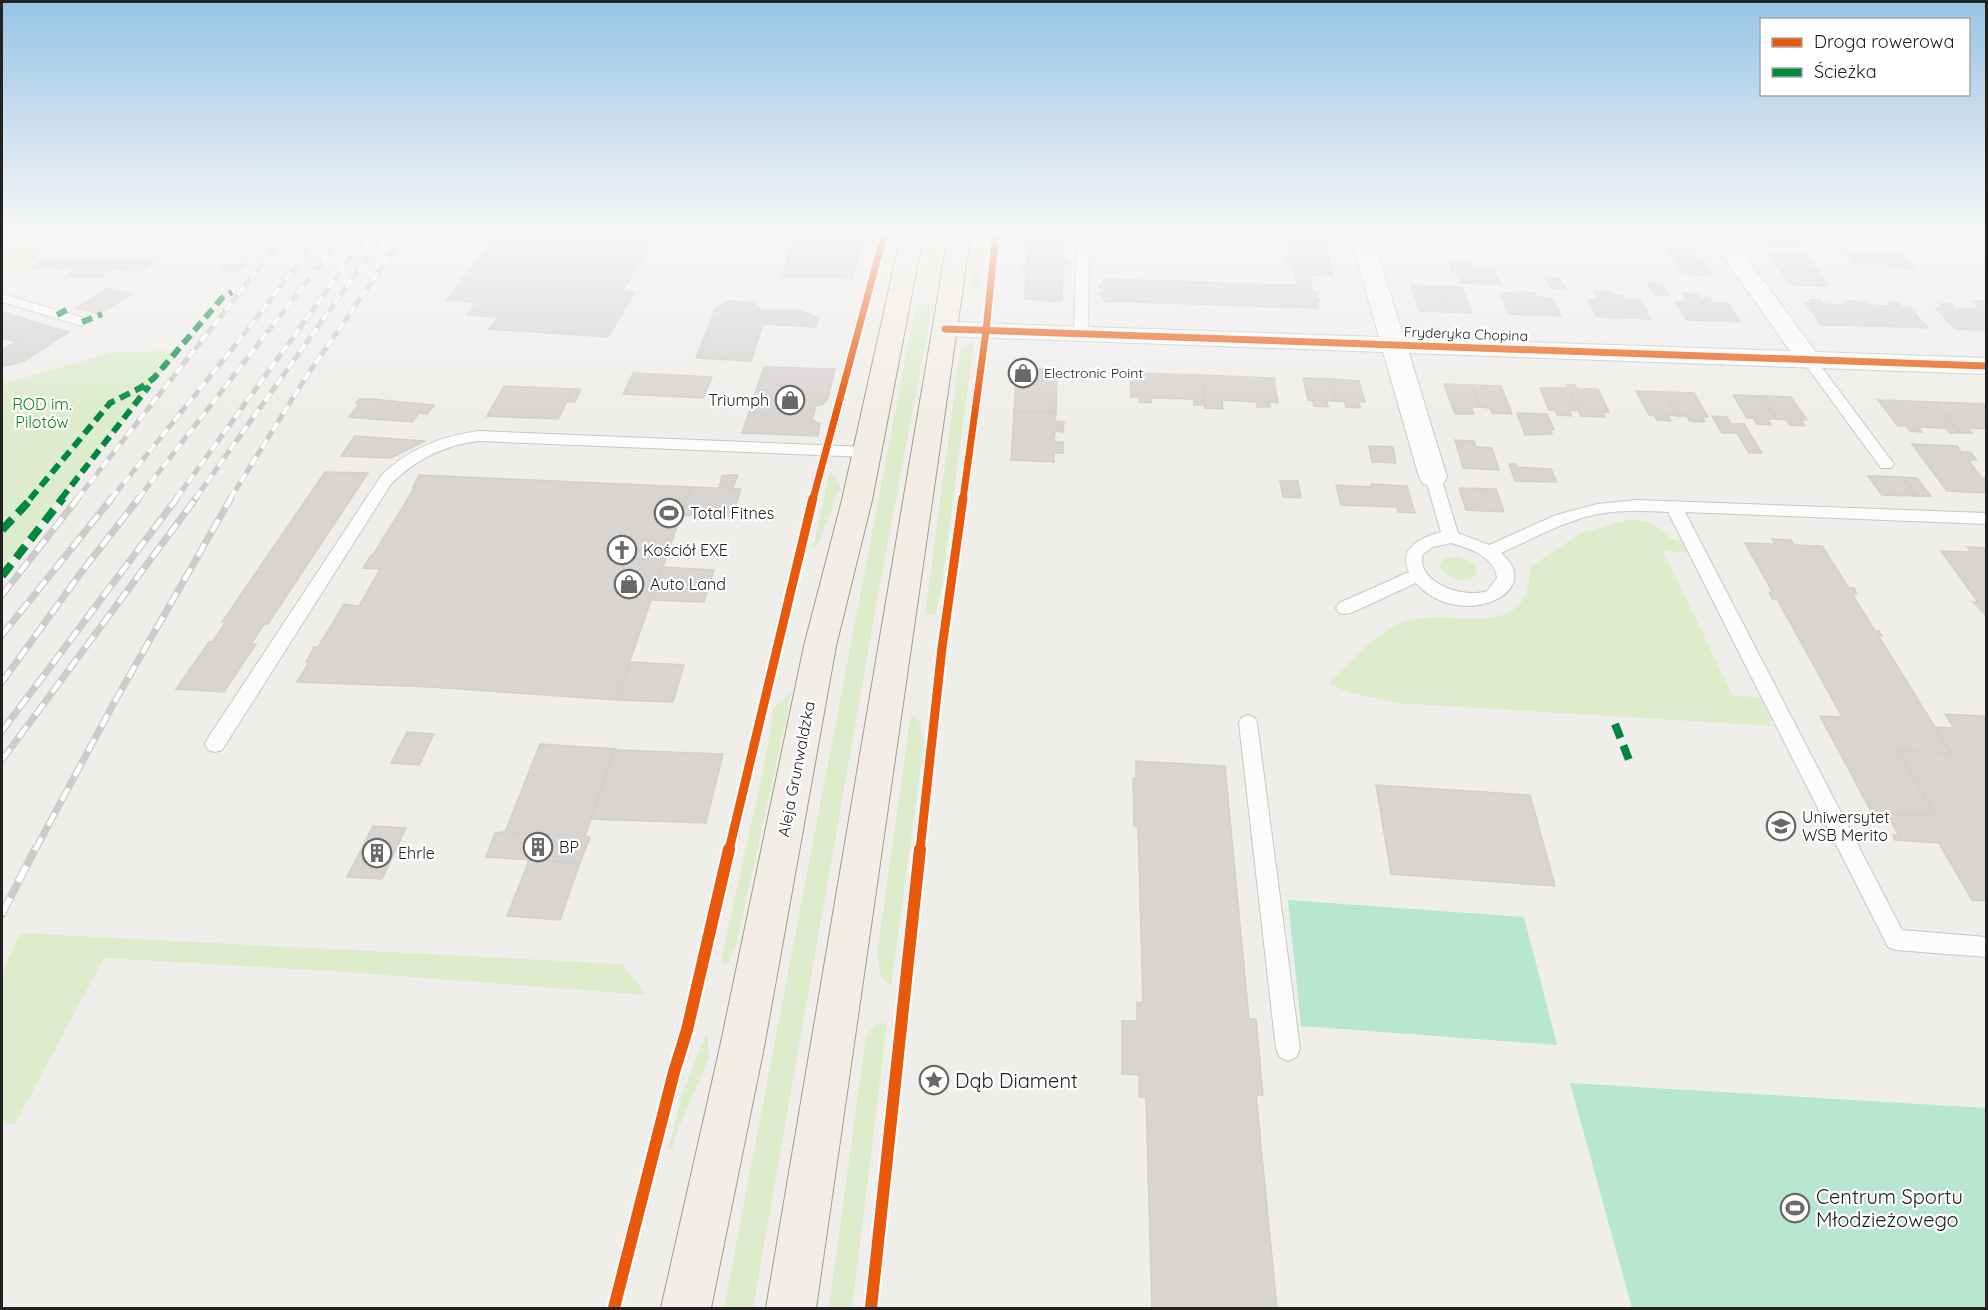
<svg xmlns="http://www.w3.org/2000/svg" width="1988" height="1310" font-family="Quicksand,sans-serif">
<rect width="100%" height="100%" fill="#f0eeeb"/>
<g fill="#ddeccb">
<polygon points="932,231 945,231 937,270 925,270"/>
<polygon points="978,235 984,240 980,290 969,292"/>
<path d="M2,250h42c-12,11 -25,27 -42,23z"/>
<polygon points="916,303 933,304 881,578 753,1308 724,1308"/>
<polygon points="974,341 941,590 935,615 925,614 960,352 970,342"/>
<polygon points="164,351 177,354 2,568 2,384 115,352"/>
<polygon points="830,471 836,478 840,487 819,542 812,551"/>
<path d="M1627,520c18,0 33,4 44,19l9,1 7,12 -24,-1 70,145 27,1 13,29 -377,-23 -44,-10 -21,-8v-5c21,-19 44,-47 72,-58 46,-17 127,25 127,-55l51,-34z"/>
<path d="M1458,556l16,7 3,9 -4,6c-13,5 -26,1 -33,-12l3,-7z"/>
<polygon points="792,692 736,946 726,966 721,961 767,752 773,709"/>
<polygon points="911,713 919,721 924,743 891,987 881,976 877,955"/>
<polygon points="20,933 622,964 647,995 331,971 104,958 15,1124 2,1123 2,974"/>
<polygon points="887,1023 852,1308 829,1308 866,1036 876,1024"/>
<polygon points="707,1032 709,1058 679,1127 672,1149 668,1150 682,1094"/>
</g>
<g fill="#b7e6d2">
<polygon points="1288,900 1524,917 1557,1045 1301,1026"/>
<polygon points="1570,1083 1986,1108 1986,1308 1632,1308"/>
</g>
<g fill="#d7d4d2" stroke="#d3d0cc" stroke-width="1.5">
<polygon points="500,231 658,231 622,291 461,281"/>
<polygon points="797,231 864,231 852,278 781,277"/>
<polygon points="1030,231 1064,231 1064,240 1029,239"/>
<polygon points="1280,231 1321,231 1326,248 1288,247 1286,239 1281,239"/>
<polygon points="1394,231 1430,231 1431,234 1422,233 1424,239 1397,238"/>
<polygon points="1650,231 1679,231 1683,240 1656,240"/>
<polygon points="1751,231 1780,231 1788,242 1794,242 1799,247 1772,246 1767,241 1760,241"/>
<polygon points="1029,239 1064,240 1063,260 1068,262 1063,266 1027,266 1028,249 1024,245 1029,242"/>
<polygon points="1666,246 1692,247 1713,274 1694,276 1692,274 1683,274"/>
<polygon points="1288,247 1326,248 1333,276 1311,275 1310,280 1296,280 1291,265 1287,265 1285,256 1290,256"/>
<polygon points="1845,252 1879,253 1887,264 1854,263"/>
<polygon points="1767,253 1804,254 1817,270 1779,269"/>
<polygon points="1879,253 1902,254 1914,269 1890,267"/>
<polygon points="43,258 70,258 59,268 31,268"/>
<polygon points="70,258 85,258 74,269 59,268"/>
<polygon points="85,258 120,259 109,269 74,269"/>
<polygon points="120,259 133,259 122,270 109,269"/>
<polygon points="133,259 154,260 143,270 122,270"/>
<polygon points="1448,262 1468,262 1478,284 1461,283 1456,272 1452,271"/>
<polygon points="245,264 240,270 222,271 227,265"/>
<polygon points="1027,266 1063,266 1062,300 1051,302 1025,298 1026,273 1022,270"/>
<polygon points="1470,267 1493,268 1501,284 1478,284"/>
<polygon points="74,269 109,269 100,278 65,277"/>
<polygon points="1779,269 1817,270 1829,286 1791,285"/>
<polygon points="1545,278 1560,278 1565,289 1551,288"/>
<polygon points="1103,279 1171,281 1172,291 1159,291 1160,303 1103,301 1103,296 1098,293 1103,291 1099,286 1103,284"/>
<polygon points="1296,280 1310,280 1313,291 1319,293 1314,296 1320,301 1317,303 1318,308 1282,307 1278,285 1298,285"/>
<polygon points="461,281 622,291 635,292 608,337 489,329 498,317 467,315 477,302 446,300"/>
<polygon points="1171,281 1225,283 1228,305 1160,303 1159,291 1172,291"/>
<polygon points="1647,282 1661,282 1669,295 1654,295"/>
<polygon points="1225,283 1278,285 1282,307 1228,305"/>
<polygon points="1411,285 1437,286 1447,312 1420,311"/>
<polygon points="1437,286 1462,287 1472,313 1447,312"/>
<polygon points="109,288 131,294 99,314 76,308"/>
<polygon points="1594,291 1609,291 1624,318 1597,317 1588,299 1599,299"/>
<polygon points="1508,292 1516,296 1514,292 1524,292 1535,315 1509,314 1501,296"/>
<polygon points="1524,292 1535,293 1537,297 1552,298 1561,316 1535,315"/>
<polygon points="1682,293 1697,294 1714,321 1687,320 1675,302 1687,302"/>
<polygon points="1611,295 1622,295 1625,300 1640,300 1651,319 1624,318"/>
<polygon points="1699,298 1709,298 1712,303 1728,303 1740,322 1714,321"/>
<polygon points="1810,300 1820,300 1823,304 1848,305 1845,301 1854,301 1874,326 1821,325 1805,303 1813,304"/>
<polygon points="728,301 752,302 762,310 798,310 819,318 816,327 763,324 751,361 696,358 716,308"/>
<polygon points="1854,301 1864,302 1867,305 1892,306 1889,302 1899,303 1902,307 1909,307 1928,328 1874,326"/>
<polygon points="1972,301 1986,301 1986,330 1955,329 1936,308 1944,308 1940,304 1951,304 1955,309 1980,309"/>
<polygon points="2,312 69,332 24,361 2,367 2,349 17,342 2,338"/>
<polygon points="764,367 835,369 828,398 823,404 816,406 812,420 820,424 818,436 742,433"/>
<polygon points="1017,368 1057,369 1056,413 1014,412"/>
<polygon points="633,373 712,377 703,398 623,394"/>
<polygon points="1130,373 1202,375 1204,405 1194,405 1194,399 1151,398 1151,403 1139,402 1139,397 1131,397"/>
<polygon points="1202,375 1274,378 1278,403 1269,402 1270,407 1257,407 1257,402 1222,400 1223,409 1205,408"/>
<polygon points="1303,378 1331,379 1336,401 1327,401 1328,407 1314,406 1313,401 1308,400"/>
<polygon points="1331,379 1359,381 1365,402 1359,402 1360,408 1346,407 1345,402 1336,401"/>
<polygon points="1444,384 1472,385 1480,407 1471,407 1474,414 1455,414"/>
<polygon points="1472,385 1501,386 1512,414 1492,413 1490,408 1480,407"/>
<polygon points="1567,385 1575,385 1577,389 1598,389 1609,412 1603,412 1605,417 1581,416"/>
<polygon points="504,386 573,389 558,419 487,416"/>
<polygon points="1540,388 1569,388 1579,411 1569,410 1572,416 1557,415 1555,410 1549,410"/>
<polygon points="573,389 581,389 575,402 567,402"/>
<polygon points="1636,391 1665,392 1678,416 1668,415 1671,421 1657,420 1654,415 1649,415"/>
<polygon points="1665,392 1694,393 1708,417 1702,417 1705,422 1690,421 1687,416 1678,416"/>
<polygon points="1733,395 1762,396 1777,419 1768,419 1771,425 1757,424 1753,418 1747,418"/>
<polygon points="1762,396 1791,397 1807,420 1801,420 1805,426 1790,425 1787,420 1777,419"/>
<polygon points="359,399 372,399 434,405 427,414 419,413 412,422 349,417 360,403 356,403"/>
<polygon points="1878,400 1935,402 1961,433 1950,433 1946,428 1918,427 1922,432 1910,431 1906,426 1898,426"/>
<polygon points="1935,402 1986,404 1986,429 1968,428 1972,433 1961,433"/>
<polygon points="1014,412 1056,413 1055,421 1064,422 1063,432 1055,431 1054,442 1063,442 1063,453 1054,453 1054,462 1011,460"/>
<polygon points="1517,413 1547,414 1554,430 1550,429 1552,434 1525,435"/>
<polygon points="1712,416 1727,417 1731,424 1744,424 1762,453 1749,453 1737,433 1722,433"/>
<polygon points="355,436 425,441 391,458 341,456"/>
<polygon points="1455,440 1474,441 1476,447 1492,448 1499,470 1463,468"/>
<polygon points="1912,444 1957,446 1961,452 1970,452 1977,460 1968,460 1982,478 1986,478 1986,493 1947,491"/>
<polygon points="1369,446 1393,447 1396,463 1372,462"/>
<polygon points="1509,464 1516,464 1517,467 1551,469 1557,482 1515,481"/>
<polygon points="325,472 368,473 268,624 264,624 251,644 256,644 224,692 176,689 209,642 212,642 226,622 222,622"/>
<polygon points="419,475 691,487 616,700 431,687 297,682 309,662 306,662 314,647 318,647 344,604 359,606 380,569 363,568 371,555 373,555 415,487 413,487"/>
<polygon points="728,475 738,475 733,488 719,488 722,476"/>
<polygon points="1868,476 1902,477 1916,496 1882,495"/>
<polygon points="1902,477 1917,478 1931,496 1916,496"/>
<polygon points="1280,481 1298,481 1301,498 1283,497"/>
<polygon points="1371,484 1407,486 1415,513 1398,512 1397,507 1341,505 1336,485 1371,487"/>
<polygon points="691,487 741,489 732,517 681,515"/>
<polygon points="1459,488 1496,489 1504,512 1466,510"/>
<polygon points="1772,539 1791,540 1794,545 1822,546 1849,588 1854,588 1857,594 1852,594 1875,631 1879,631 1882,636 1878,635 1951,753 1898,751 1936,816 1872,813 1820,716 1842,717 1777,599 1772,599 1769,592 1773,593 1745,543 1775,544"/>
<polygon points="1967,547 1986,548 1986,615 1973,602 1978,602 1941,551 1971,552"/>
<polygon points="661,567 714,570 704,602 650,600"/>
<polygon points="629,662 684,665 673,702 616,700"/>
<polygon points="1945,714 1984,716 1986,720 1986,901 1972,900 1939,843 1895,840 1893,835 1899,835 1890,820 1884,819 1881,813 1936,816 1898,751 1951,753 1935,727 1954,728"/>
<polygon points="407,732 434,734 419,765 391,763"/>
<polygon points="540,744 616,749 585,836 505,832"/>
<polygon points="615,750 723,754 706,823 590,819"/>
<polygon points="1136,761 1225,766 1249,1019 1256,1019 1263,1095 1256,1095 1277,1308 1152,1308 1146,1097 1139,1097 1139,1075 1122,1074 1122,1021 1137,1021 1137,1002 1143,1002 1138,827 1134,826 1133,778 1136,778"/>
<polygon points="1376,785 1530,795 1555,886 1391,874"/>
<polygon points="373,826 406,828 382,879 347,877"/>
<polygon points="505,832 585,836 590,838 580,863 486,857 495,833"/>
<polygon points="529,860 580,863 560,920 507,916"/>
</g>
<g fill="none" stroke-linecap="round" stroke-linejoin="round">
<g stroke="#c9c8c7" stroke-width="2">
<g id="lane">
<polygon points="1077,231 1089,231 1088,334 1081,338 1074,334"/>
<polygon points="1955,231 1973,231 1986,234 1986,242 1957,234"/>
<polygon points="2,294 87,319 89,322 82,326 2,302"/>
<polygon points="1809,356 1814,357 1891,460 1894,464 1891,468 1881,468 1802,360"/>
<path d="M479,431l388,16 8,5 -8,5 -388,-16c-34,4 -63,18 -88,43l-169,266 -7,2 -7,-2 -3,-6 3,-6 173,-262c27,-27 60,-40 98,-45z"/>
<path d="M1433,472l8,5 17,56 31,12 67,-30 41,-11 39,-4 350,13v11l-301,-12 217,418 84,7v20l-90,-7 -8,-3 -220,-435c-23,-1 -47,-2 -70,2 -34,7 -66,25 -97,39 47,40 -42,79 -85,30l-65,30 -6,1 -6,-1 -3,-5 3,-5 70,-31c-12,-24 13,-35 32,-40l-16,-55zM1451,543c18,5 44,14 46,35l-10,13c-22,8 -72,-8 -64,-37l10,-7z"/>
<polygon points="1248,715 1255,718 1257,723 1300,1049 1296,1057 1288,1061 1280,1057 1276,1049 1239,723 1241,718"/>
</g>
</g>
<g stroke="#c9c8c7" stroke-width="2">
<polygon id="street" points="1349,231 1371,231 1404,338 1790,351 1705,231 1727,231 1816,352 1986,358 1986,374 1409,353 1447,477 1443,484 1433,486 1423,484 1419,477 1383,352 945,336 936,334 933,329 936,324 945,322 1379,337"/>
</g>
<g stroke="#a79c86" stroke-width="2">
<g id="primary">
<polygon points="902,231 924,231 872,500 836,646 764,1047 711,1308 661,1308 720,1047 804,646 842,500"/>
<polygon points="949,231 971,231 816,1308 766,1308"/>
</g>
</g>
<use href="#lane" fill="#fdfcfc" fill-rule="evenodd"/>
<use href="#street" fill="#fdfcfc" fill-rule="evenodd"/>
<use href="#primary" fill="#f3ede7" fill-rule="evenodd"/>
<g stroke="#ccc" stroke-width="5">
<g id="rail-far2">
<polyline points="77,499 288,231"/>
<polyline points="111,499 241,338 323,231"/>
<polyline points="138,499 346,231"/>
<polyline points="176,499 370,231"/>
<polyline points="195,499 386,231"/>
<polyline points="230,499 306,377 407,231"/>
</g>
</g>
<g stroke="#ccc" stroke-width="7">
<g id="rail-far1">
<polyline points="2,595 78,498"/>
<polyline points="2,635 112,498"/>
<polyline points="2,682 80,574 139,498"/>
<polyline points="2,731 177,498"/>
<polyline points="2,760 196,498"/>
<polyline points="35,850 115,701 231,498"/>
</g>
</g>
<g stroke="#ccc" stroke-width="8">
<polyline id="rail" points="2,914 35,849"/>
</g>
<use href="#rail-far2" stroke="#fff" stroke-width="4" stroke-dasharray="10" stroke-linecap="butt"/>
<use href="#rail-far1" stroke="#fff" stroke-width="4.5" stroke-dasharray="14" stroke-linecap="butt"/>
<use href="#rail" stroke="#fff" stroke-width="6" stroke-dasharray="18" stroke-linecap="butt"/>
<g stroke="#00873e" stroke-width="6" stroke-dasharray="11 6" stroke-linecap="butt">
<polyline points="57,315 70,308"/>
<polyline points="82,322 102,314"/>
<polyline points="30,499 110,403 140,388 154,378 222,298 232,292"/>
<polyline points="61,499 149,386"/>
</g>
<g stroke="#00873e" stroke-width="8" stroke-dasharray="15 8" stroke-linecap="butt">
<polyline points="2,530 32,498"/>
<polyline points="2,576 63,498"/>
<polyline points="1615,724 1631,765"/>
</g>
<g stroke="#fff" stroke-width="10">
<g id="cycleway-far2">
<polyline points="945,329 1986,366"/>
<polyline points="813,499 885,231"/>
<polyline points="963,499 986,331 996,231"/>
</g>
</g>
<g stroke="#fff" stroke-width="13">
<g id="cycleway-far1">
<polyline points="729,850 813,498"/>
<polyline points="920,850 942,648 963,498"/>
</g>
</g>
<g stroke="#fff" stroke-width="16">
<g id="cycleway">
<polyline points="614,1308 674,1072 687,1030 729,849"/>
<polyline points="871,1308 920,849"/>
</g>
</g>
<use href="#cycleway-far2" stroke="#e8590c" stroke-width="7"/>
<use href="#cycleway-far1" stroke="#e8590c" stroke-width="9"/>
<use href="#cycleway" stroke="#e8590c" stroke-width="12"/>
</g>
<linearGradient id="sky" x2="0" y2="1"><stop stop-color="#97c4e6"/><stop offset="0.56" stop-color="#f8f7f6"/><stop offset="1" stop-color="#f8f7f6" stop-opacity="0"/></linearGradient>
<rect width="1988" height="414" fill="url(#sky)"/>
<defs>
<g id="shop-ring" transform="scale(1.5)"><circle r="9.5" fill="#fff" stroke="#6a6968" stroke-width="1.5"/><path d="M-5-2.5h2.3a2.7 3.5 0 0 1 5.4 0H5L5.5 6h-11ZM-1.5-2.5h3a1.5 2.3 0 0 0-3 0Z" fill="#6a6968"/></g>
<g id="stadium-ring" transform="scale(1.5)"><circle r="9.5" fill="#fff" stroke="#6a6968" stroke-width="1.5"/><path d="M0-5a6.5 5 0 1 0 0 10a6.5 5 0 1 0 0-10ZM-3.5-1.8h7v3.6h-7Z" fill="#6a6968"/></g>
<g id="church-ring" transform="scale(1.5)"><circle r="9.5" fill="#fff" stroke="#6a6968" stroke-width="1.5"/><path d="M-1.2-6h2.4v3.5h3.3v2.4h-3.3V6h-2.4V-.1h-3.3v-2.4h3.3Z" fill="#6a6968"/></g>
<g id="university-ring" transform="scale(1.5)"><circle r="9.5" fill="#fff" stroke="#6a6968" stroke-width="1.5"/><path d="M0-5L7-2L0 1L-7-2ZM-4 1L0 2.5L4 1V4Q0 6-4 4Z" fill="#6a6968"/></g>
<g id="building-ring" transform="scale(1.5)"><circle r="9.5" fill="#fff" stroke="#6a6968" stroke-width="1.5"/><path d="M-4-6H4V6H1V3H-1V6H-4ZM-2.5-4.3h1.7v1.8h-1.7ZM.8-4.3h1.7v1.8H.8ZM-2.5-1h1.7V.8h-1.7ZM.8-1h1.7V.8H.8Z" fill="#6a6968"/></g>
<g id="sight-ring" transform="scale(1.5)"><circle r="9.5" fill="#fff" stroke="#6a6968" stroke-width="1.5"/><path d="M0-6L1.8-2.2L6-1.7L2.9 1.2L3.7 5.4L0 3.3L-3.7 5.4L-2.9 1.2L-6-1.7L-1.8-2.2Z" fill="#6a6968"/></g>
</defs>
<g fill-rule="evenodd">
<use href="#shop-ring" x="1023" y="373"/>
<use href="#shop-ring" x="790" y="400"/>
<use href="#stadium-ring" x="669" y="513"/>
<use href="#church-ring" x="622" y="550"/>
<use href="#shop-ring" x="629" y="584"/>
<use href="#university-ring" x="1781" y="826"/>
<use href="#building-ring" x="538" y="847"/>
<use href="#building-ring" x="377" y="853"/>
<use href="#sight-ring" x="934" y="1080"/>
<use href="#stadium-ring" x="1795" y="1208"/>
</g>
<g text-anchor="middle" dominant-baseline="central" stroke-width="4.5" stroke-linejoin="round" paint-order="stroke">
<g font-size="14" fill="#222" stroke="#fff">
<text transform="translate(1466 334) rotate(2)">Fryderyka Chopina</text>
</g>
<g font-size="14" fill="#222" stroke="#fff" text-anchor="start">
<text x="1044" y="373">Electronic Point</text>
</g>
<g font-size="16" fill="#222" stroke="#fff" text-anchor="start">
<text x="769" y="400" text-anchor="end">Triumph</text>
<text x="690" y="513">Total Fitnes</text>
<text x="643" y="550">Kościół EXE</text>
<text x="650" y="584">Auto Land</text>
<text x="1802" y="817">Uniwersytet<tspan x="1802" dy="18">WSB Merito</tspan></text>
<text x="559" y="847">BP</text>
<text x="398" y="853">Ehrle</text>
</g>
<g font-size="16" fill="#0c8416" stroke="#fff">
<text x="42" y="404">ROD im.<tspan x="42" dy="18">Pilotów</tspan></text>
</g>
<g font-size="16" fill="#222" stroke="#fff">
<text transform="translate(796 769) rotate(-79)">Aleja Grunwaldzka</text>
</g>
<g font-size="20" fill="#222" stroke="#fff" text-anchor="start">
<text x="955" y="1080">Dąb Diament</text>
<text x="1816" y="1196">Centrum Sportu<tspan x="1816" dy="23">Młodzieżowego</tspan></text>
</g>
</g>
<rect width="1988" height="1310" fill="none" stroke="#222222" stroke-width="6"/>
<rect x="1760" y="18" width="210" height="78" fill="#ffffff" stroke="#a7a7a7" stroke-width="1.5"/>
<rect x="1772" y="38" width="30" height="9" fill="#e8590c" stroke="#a7a7a7" stroke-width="1.5"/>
<text x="1814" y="48" font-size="18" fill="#222222">Droga rowerowa</text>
<rect x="1772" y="68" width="30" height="9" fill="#00873e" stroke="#a7a7a7" stroke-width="1.5"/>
<text x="1814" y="78" font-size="18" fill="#222222">Ścieżka</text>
</svg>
